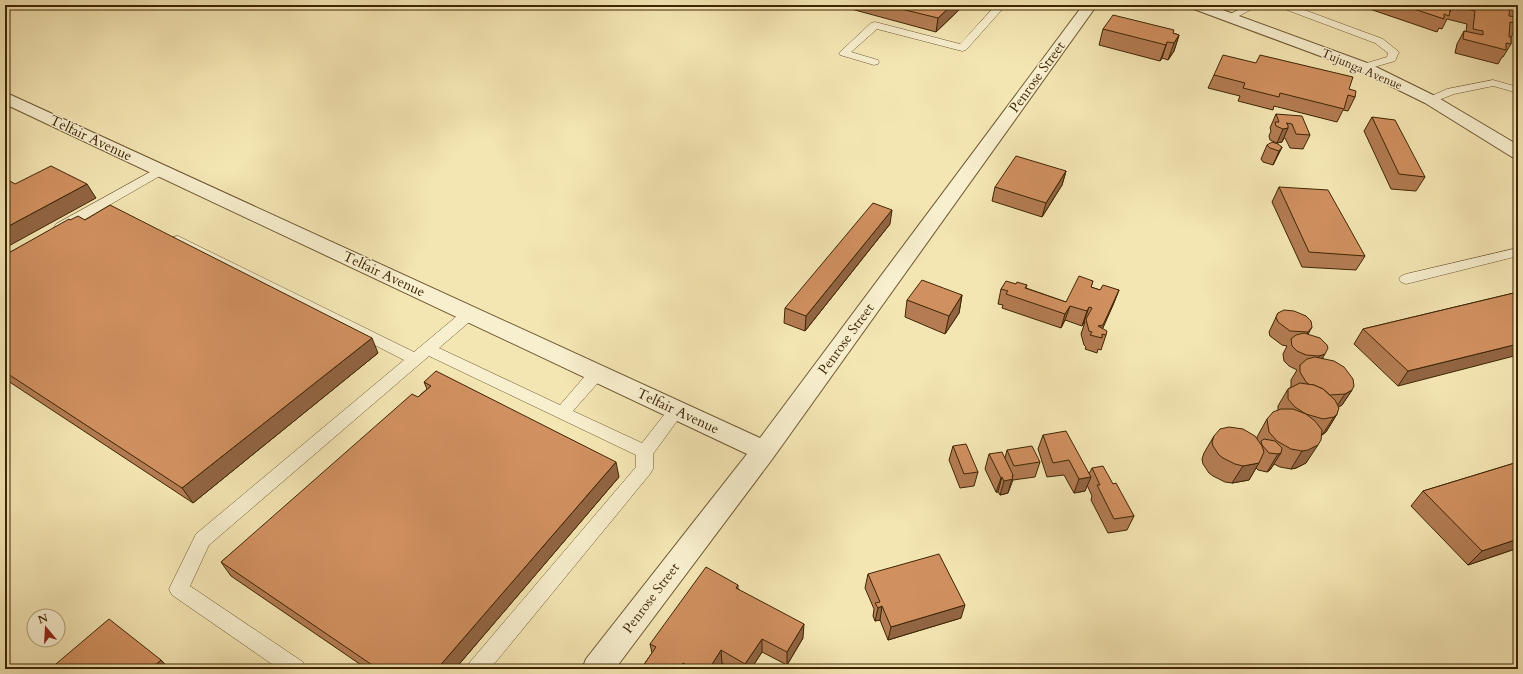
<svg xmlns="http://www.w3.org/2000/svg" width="1523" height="674" font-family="Cardo,serif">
<rect width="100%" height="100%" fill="#f4e6b3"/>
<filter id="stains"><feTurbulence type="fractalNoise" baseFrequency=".005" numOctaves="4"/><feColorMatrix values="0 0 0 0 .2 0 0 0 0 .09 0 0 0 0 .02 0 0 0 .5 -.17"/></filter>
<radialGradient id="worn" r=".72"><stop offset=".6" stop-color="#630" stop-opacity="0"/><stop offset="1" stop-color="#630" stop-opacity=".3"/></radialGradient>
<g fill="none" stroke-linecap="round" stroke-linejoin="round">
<g stroke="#6c5530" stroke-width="1">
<g id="service">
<polygon points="996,5 1006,5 966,50 962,51 877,29 851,52 878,60 879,62 878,64 874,65 840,55 839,53 871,23 875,22 960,44"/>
<polygon points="1247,5 1260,5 1233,19 1227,19 1225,17"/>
<polygon points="1277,5 1291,5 1383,39 1399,52 1395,61 1364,70 1360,69 1359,67 1360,65 1387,57 1388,53 1375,43 1279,7"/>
<polygon points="1493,80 1518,87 1518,93 1493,86 1454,94 1431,103 1425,100 1427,98 1447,89"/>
<polygon points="161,166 165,167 167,170 165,173 66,230 61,231 56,230 54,227 56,224"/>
<polygon points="178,236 414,352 464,310 469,309 474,310 476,314 474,318 439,348 560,405 591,369 597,367 603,369 605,373 603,377 573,411 642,443 671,406 677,404 683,406 685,410 653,454 653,469 650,474 490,669 467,669 470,662 636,467 636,455 429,356 209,545 190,586 303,662 306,669 279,669 172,595 169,589 196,534 404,360 173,243 171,240 173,237"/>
<polygon points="1518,248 1518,256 1406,284 1401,282 1399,279 1401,276 1406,274"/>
</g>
</g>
<g stroke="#6c5530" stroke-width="2">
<polygon id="minor" points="1083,5 1097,5 773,458 615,669 582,669 586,659 747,454 5,104 5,93 11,95 760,438"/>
</g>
<g stroke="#6c5530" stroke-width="2">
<polygon id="tertiary" points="1189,5 1209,5 1370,64 1437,97 1518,145 1518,158 1512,157 1425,103 1358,70 1191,8"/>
</g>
<use href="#service" fill="#f8efce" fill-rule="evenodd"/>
<use href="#minor" fill="#f8efce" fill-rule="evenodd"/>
<use href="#tertiary" fill="#f8efce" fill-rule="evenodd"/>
</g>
<g fill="#b47c53" stroke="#3e2504">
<polygon points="840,5 964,5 936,32 840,6"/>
<polygon points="1358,5 1451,5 1450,12 1453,5 1518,5 1518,35 1513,34 1511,37 1511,44 1503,57 1502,57 1498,64 1455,53 1457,44 1464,31 1466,32 1467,24 1447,19 1442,29 1439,28 1437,32"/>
<polygon points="1103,29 1173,33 1179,35 1174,51 1168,60 1162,58 1160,61 1099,45"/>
<polygon points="1214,75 1349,89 1355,97 1348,111 1343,110 1337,122 1274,106 1273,110 1238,101 1240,96 1208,88"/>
<polygon points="1276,114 1310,135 1303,149 1290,148 1285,138 1284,138 1282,142 1277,143 1270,140 1269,136 1271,131 1270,128"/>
<polygon points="1372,117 1425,177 1416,191 1391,189 1364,131"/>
<polygon points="1267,145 1282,147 1273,165 1263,162 1261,159"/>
<polygon points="1066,171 1062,185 1042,217 992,201 995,187"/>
<polygon points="1279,187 1365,256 1356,270 1302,267 1272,202"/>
<polygon points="70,220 85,220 378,353 193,503 5,379 5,255"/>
<polygon points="890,224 805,331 784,323 785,308"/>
<polygon points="1093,281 1091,287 1100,290 1119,290 1113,305 1102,329 1106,335 1101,350 1098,349 1097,353 1085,349 1086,347 1084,345 1081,334 1085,322 1084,322 1082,326 1065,320 1061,328 1002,308 1003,305 998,304 1001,289 1016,284 1027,285 1026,288 1066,302"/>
<polygon points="1518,292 1398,386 1354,344 1363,329"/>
<polygon points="962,295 959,313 945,334 905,317 907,300"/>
<polygon points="1278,313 1306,316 1308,335 1323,358 1352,390 1342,405 1338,407 1337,414 1326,432 1322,435 1321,435 1306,463 1296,468 1291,469 1280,467 1274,464 1270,470 1267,472 1258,470 1256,468 1249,480 1232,483 1225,482 1213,476 1209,473 1203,464 1202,459 1204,453 1214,436 1257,440 1257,437 1267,419 1278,410 1278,406 1288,389 1291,387 1291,380 1297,370 1289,366 1284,361 1283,354 1287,346 1282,345 1270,336 1269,332"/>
<polygon points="424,382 619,477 455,669 367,669 231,576 221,562 418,397 427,389"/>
<polygon points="1043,435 1089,474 1092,468 1113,484 1134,516 1127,530 1108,533 1091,500 1092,496 1087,485 1085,491 1074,493 1064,475 1047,477 1038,449"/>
<polygon points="953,446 978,472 974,486 960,488 949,460"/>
<polygon points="1007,450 1040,462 1035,477 1013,480 1008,493 1000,495 998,492 996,492 985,469 989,454 1005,458"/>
<polygon points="1518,462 1518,548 1468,565 1411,506 1423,491"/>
<polygon points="868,574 961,618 888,640 880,620 875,621 873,616 874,609 865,588"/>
<polygon points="738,585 738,589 803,638 787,665 762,652 751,669 732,669 722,663 718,669 643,669 643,666 652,653 650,644"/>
</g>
<g fill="#926543" stroke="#3e2504">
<polygon points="952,5 964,5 936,32 938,18"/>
<polygon points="1179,35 1174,51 1168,60 1174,43"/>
<polygon points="1167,42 1162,58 1160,61 1166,45"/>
<polygon points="1288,128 1282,142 1277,143 1283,129"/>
<polygon points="1282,147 1273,165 1279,151"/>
<polygon points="1066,171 1062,185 1042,217 1046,203"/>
<polygon points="87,184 96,198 5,248 5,228"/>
<polygon points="892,210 890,224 805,331 806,316"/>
<polygon points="1119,290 1113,305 1099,337 1098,326"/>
<polygon points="962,295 959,313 945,334 949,316"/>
<polygon points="1070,306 1065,320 1061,328 1065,314"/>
<polygon points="1089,307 1084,322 1082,326 1087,311"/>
<polygon points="1312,327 1304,342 1299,346 1308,332"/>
<polygon points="372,338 378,353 193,503 182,488"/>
<polygon points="1518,344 1518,355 1398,386 1408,371"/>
<polygon points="1325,354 1316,369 1310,370 1319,356"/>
<polygon points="1352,390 1342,405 1335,409 1345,394"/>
<polygon points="1337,414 1326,432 1322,435 1334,417"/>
<polygon points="1318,445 1306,463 1296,468 1291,469 1302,451"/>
<polygon points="1281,453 1270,470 1267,472 1278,454"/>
<polygon points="616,462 619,477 455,669 437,669"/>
<polygon points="1259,463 1249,480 1232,483 1243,466"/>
<polygon points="1013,475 1008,493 1000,495 1004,481 1012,476"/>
<polygon points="1002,477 998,492 996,492 1001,478"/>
<polygon points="1091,477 1085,491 1074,493 1079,479"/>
<polygon points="1518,539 1518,548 1468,565 1482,551"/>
<polygon points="965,605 961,618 888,640 891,627"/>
<polygon points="882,606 880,620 875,621 878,608"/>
<polygon points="804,624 803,638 787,665 787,652"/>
<polygon points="762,639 762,652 751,669 745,669 745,664"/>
<polygon points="721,650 722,663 718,669 709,669"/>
<polygon points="161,660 170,669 151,669"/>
<polygon points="683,663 684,669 679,669"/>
</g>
<g fill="#d19060" stroke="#3e2504">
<polygon points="885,5 952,5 938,18"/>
<polygon points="1402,5 1451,5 1449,16 1444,14 1444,19"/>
<polygon points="1455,5 1469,5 1475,6 1475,5 1510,5 1509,16 1518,17 1518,24 1510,22 1509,37 1511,37 1511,44 1506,43 1506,50 1463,39 1464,31 1483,35 1483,31 1473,29 1475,11 1454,6"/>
<polygon points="1113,15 1174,30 1173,33 1179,35 1174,43 1167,42 1166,45 1103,29"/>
<polygon points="1223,55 1256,63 1260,55 1353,77 1349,89 1356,91 1355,97 1348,95 1344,109 1280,93 1279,97 1243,88 1245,83 1214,75"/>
<polygon points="1276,114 1302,116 1310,135 1296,134 1292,124 1286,123 1288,125 1288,128 1283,129 1276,126 1275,122 1279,122"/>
<polygon points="1372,117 1395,120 1425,177 1399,174"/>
<polygon points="1272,142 1278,144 1282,147 1279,151 1270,148 1267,145"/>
<polygon points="1016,156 1066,171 1046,203 995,187"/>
<polygon points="51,166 87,184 5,228 5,178 15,184"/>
<polygon points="1279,187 1328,190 1365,256 1309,252"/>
<polygon points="873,203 892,210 806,316 785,308"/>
<polygon points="110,205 372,338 182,488 5,372 5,255 69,219 70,220 78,216 85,220"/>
<polygon points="1079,276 1093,281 1091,287 1100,290 1103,285 1119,290 1103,325 1098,326 1107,331 1106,335 1102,334 1102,338 1090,335 1092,332 1089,331 1086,319 1092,308 1089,307 1087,311 1070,306 1065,314 1006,294 1008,291 1001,289 1006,281 1016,284 1017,282 1027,285 1025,288 1066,302"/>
<polygon points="922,280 962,295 949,316 907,300"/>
<polygon points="1518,292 1518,344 1408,371 1363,329"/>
<polygon points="1284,310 1294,311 1306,316 1311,321 1312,327 1308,332 1290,331 1278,322 1276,317 1278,313"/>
<polygon points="1304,333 1320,338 1327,345 1328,348 1325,354 1319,356 1306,355 1297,351 1292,346 1291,339 1296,335"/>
<polygon points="1315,357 1334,361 1344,367 1353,379 1354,386 1352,390 1345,394 1330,395 1323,389 1314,385 1310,385 1306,382 1300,372 1300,365 1307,359"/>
<polygon points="436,371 616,462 437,669 378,669 221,562 412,394 418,397 431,386 424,382"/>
<polygon points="1300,383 1314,385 1323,389 1335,400 1339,408 1337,414 1334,417 1323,419 1306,414 1295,407 1288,399 1288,389"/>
<polygon points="1281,409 1293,409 1306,414 1315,421 1322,430 1321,440 1318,445 1308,450 1302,451 1291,449 1277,441 1269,432 1267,419 1273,412"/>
<polygon points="1229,427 1243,429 1255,436 1262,446 1264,452 1259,463 1243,466 1235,464 1223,458 1219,455 1213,446 1212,442 1214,436 1220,429"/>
<polygon points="1066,431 1091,477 1079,479 1069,460 1053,463 1043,435"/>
<polygon points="1264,439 1275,441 1282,448 1281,453 1278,454 1269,453 1262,445 1261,441"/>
<polygon points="966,444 978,472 964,474 953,446"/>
<polygon points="1032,446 1040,462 1014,466 1007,450"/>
<polygon points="1002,452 1013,475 1012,476 1013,479 1004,481 1002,477 1001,478 989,454"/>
<polygon points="1518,462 1518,539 1482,551 1423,491"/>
<polygon points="1103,466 1113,484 1116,483 1134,516 1114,519 1097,485 1100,485 1092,468"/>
<polygon points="939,554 965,605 891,627 882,606 878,608 875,603 880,602 868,574"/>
<polygon points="706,567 738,585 736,588 804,624 787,652 762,639 745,664 721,650 709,669 693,669 683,663 679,669 648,669 643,666 656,647 650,644"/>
<polygon points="109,619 161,660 151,669 50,669"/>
</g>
<g text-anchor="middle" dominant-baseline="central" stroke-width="3" stroke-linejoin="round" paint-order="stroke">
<g font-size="12" fill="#3e2504" stroke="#f8efce">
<text transform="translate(1362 69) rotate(23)">Tujunga Avenue</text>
</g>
<g font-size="14" fill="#3e2504" stroke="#f8efce">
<text transform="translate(1037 77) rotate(-54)">Penrose Street</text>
<text transform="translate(91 138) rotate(25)">Telfair Avenue</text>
<text transform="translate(384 274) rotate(25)">Telfair Avenue</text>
<text transform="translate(846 339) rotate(-54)">Penrose Street</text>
<text transform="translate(678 411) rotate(25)">Telfair Avenue</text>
<text transform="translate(651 598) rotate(-53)">Penrose Street</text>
</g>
</g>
<rect width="1523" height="674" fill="none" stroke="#f4e6b3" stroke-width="20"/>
<rect x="6" y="6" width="1511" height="662" fill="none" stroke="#3e2504" stroke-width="2"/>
<rect x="10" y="10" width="1503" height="654" fill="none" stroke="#3e2504"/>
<g transform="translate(46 628) rotate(342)"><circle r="19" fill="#f8efce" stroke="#ae9e7d"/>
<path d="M0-3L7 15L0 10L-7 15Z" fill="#8f2418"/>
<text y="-6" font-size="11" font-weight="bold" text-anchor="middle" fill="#3e2504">N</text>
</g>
<rect width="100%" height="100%" filter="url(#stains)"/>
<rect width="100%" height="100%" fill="url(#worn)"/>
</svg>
